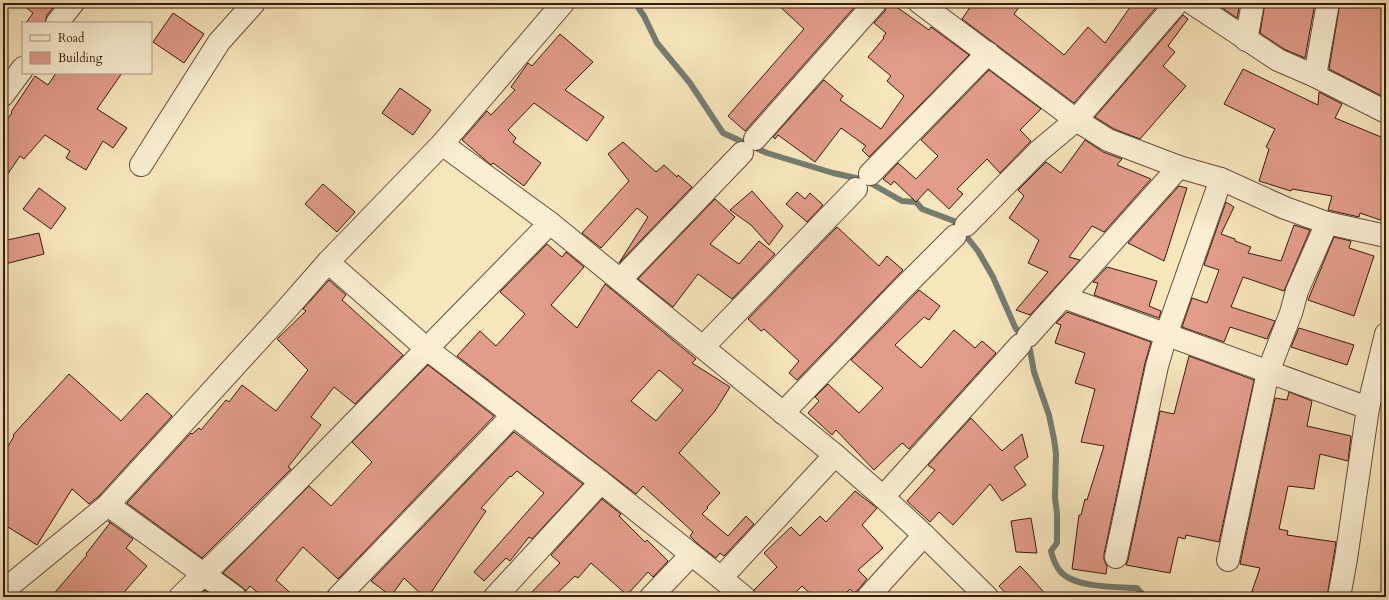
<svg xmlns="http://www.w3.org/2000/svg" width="1389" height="600" font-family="Cardo,serif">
<rect width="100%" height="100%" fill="#f7e6bc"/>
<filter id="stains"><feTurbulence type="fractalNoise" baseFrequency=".005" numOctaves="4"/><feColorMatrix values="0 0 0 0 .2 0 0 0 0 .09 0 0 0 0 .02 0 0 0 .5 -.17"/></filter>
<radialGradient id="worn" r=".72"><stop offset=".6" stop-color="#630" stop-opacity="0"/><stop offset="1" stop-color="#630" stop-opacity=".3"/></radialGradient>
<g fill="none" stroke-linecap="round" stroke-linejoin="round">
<path stroke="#747d71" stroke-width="6" d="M635,3l9,13 13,27 33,40 33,50 44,20 66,20 32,7 37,21 14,1 6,7 32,12 24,30 15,26 22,50 15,23 4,22 15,43 5,24 2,15 -1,44 2,16v29l-6,8c2,8 4,14 9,20 14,17 56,16 77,17l8,9"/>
</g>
<g fill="#e29c8a" stroke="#361a10" fill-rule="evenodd">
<polygon points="20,3 57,3 47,15 45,23 26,23 33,13"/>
<polygon points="776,3 858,3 745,131 728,116 804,29"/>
<polygon points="887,3 891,3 929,30 931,27 969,55 869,157 862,150 866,146 841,128 815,162 778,135 775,139 773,137 824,80 843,96 840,100 881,129 904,96 887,81 891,76 868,57 884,38 883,37 886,33 874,23 885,11"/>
<polygon points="973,3 1022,3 1014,14 1064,55 1088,27 1105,43 1133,3 1160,3 1074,103 962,19"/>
<polygon points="1215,3 1240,3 1237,18"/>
<polygon points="1265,3 1315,3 1305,58 1284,49 1260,33"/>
<polygon points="1340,3 1386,3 1386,98 1329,69"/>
<polygon points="173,13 204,34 184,63 153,42"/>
<polygon points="1183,15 1188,19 1168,46 1175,52 1163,66 1186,86 1140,139 1114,129 1095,117"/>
<polygon points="560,34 593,62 565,90 604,117 587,141 534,103 508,130 516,138 513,142 541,163 524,186 493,163 491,165 483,158 462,140 487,111 491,115 515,90 511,87 528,63 532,66"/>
<polygon points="1243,69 1318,105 1319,92 1342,104 1335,118 1386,139 1386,222 1360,213 1359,217 1328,210 1332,196 1292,189 1291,191 1259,181 1269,149 1266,147 1275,129 1224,104"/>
<polygon points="989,70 1041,109 1020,130 1031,141 1000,173 987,159 957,189 963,194 949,209 928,189 916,202 894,181 891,185 883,179 898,163 916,179 938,156 921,140"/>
<polygon points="56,73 122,73 97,109 127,128 113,148 103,141 86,170 66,158 70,151 45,135 24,159 20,156 3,181 3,124 12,113 11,112 35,76 48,85"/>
<polygon points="400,88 431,110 413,135 382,113"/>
<polygon points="1085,140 1103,152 1122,159 1117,165 1151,179 1104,232 1092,226 1069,257 1080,260 1030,315 1016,310 1048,272 1028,263 1039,240 1009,218 1024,196 1018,190 1046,162 1061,173"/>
<polygon points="623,142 656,172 664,165 677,177 678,175 692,187 619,263 648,217 637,208 601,248 582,233 629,181 608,154"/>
<polygon points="323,184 355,212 337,232 305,204"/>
<polygon points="1179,186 1187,188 1164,261 1128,243"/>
<polygon points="39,188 66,208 51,229 23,209"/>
<polygon points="752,191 783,226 769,245 751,225 730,210"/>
<polygon points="797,192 805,199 810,193 823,205 807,222 786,204"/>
<polygon points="715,199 735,217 710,244 739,264 759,241 775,254 732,299 698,274 673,307 638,279"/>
<polygon points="1226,202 1234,207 1221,234 1235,239 1235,241 1251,247 1248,253 1281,261 1294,225 1310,230 1284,291 1243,277 1231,307 1275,321 1267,339 1230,327 1224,342 1182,327 1192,298 1207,303 1219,270 1204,265"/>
<polygon points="837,227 879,266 887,256 903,270 797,380 789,373 799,361 764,329 761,331 748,319"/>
<polygon points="39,233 44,254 5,264 3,255 3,241"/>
<polygon points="1334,237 1351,241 1349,248 1374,256 1354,316 1308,300"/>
<path d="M547,244l15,13 4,-5 18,15 -33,38 26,23 28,-44 91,75 -4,4 38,24 -15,24 -36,42 41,40 -13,14 1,1 -6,6 26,22 18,-20 8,8 -30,32 -4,-3 -4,5 -17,-13 -9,-9 3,-4 -50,-46 -7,8 -179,-138 23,-25 16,15 29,-32 -25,-22zM659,370l24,20 -27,31 -25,-20z"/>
<polygon points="1107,267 1157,281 1149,306 1161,311 1159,318 1094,295 1098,283 1093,282"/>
<polygon points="329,280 346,295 342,300 403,355 355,404 334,387 311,417 321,425 288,467 291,469 202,558 127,503 191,433 192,434 199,428 201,430 226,400 229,402 242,385 276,411 308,370 277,339 306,311 303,309"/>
<polygon points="919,290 940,306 929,320 924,317 895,345 921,368 954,330 975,348 982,341 996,353 909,449 902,443 874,470 836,430 832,435 808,413 819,401 815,397 828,384 859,413 883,388 851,360"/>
<polygon points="1067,312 1151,342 1145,363 1104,554 1104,560 1107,566 1106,574 1072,569 1079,515 1081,515 1085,499 1087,500 1104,446 1081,442 1095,389 1075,383 1085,353 1055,343 1061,325 1056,323"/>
<polygon points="1299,328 1354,345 1347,365 1291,347"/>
<polygon points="1189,356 1254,380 1219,542 1186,535 1185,539 1178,537 1170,573 1126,565 1128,560 1160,411 1174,414"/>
<polygon points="428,365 494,416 338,579 303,547 276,580 295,597 263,597 250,586 246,591 242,587 223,573 309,486 331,506 372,462 352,442"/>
<polygon points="69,374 121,421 147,393 172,416 99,496 89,504 72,489 37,545 3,524 3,455 14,436 13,435"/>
<polygon points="1289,392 1312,401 1307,426 1351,436 1348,461 1320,454 1314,489 1288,486 1279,529 1288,531 1287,535 1336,542 1327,597 1250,597 1260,568 1240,564 1275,398 1287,400"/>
<polygon points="971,418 1002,451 1022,434 1028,457 1014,467 1026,485 1002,501 990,484 953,525 939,512 930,522 907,501 935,470 928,465"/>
<polygon points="514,432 583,484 532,539 529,537 510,561 506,558 484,581 474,572 544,493 517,471 511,477 510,476 481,508 486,511 428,597 424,597 404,578 391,596 371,581"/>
<polygon points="855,491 877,508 862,525 883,548 858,570 867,579 858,590 854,593 850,589 842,597 814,597 802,586 791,597 756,597 754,590 777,567 764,553 791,527 800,536 820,516 826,522"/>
<polygon points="602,499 621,514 619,516 645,542 647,540 668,561 653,577 648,572 627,595 591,563 578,578 575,576 553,597 527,597 560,563 551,555"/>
<polygon points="1031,518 1037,553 1016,552 1011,521"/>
<polygon points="108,521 133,539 126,548 147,566 120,597 51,597 87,555 86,554 110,523"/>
<polygon points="1020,566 1027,573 1048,597 1009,597 999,586"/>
<polygon points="205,590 214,597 198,597"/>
</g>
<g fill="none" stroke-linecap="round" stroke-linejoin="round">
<g stroke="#664d3b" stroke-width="24">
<g id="minor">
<polyline points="920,3 1076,120 1108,140 1179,167 1221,179 1285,208 1327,223 1386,236"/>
<polyline points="1192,3 1278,60 1315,76 1386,112"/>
<polyline points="57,23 73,3"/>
<polyline points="1246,40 1253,3"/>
<polyline points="1315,76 1328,3"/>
<polyline points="3,95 23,68"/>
<polyline points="755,139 875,3"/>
<polyline points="442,144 550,223 835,455 883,497 924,535 987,597"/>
<polyline points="141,165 219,42 254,3"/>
<polyline points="870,174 988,53"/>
<polyline points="966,225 1039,151 1076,120 1177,3"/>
<polyline points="328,262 427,349 601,482 721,578 744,597"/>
<polyline points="620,280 742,153"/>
<polyline points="1063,297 1368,408"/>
<polyline points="1028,336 1179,167"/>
<polyline points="703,347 856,189"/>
<polyline points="783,413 898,293 955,236"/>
<polyline points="883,497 1020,345"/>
<polyline points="108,505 235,597"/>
<polyline points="1116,557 1157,366 1166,335 1221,179"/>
<polyline points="1228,560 1268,372 1291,313 1297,291 1327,223"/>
<polyline points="721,578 835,455"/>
<polyline points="3,591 108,505 285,311 328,262 442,144 563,3"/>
<polyline points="180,597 246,533 550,223"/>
<polyline points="338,597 513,415"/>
<polyline points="495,597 601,482"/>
<polyline points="651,597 691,555"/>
<polyline points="868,597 924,535"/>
<polyline points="1339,597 1346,559 1368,408 1386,334"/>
</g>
</g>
<use href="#minor" stroke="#faefd3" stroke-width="22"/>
</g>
<rect width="1389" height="600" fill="none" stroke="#f7e6bc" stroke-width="16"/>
<rect x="4" y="4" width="1381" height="592" fill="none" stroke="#361a10" stroke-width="2"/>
<rect x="8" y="8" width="1373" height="584" fill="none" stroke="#361a10"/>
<rect x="22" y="22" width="130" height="52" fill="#faefd3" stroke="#ac9a85"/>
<rect x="30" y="35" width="20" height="6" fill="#faefd3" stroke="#ac9a85"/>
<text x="58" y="42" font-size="12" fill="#361a10">Road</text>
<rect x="30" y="52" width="20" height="12" fill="#e29c8a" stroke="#ac9a85"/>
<text x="58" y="62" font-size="12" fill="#361a10">Building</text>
<rect width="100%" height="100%" filter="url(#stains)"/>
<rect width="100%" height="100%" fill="url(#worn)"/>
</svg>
